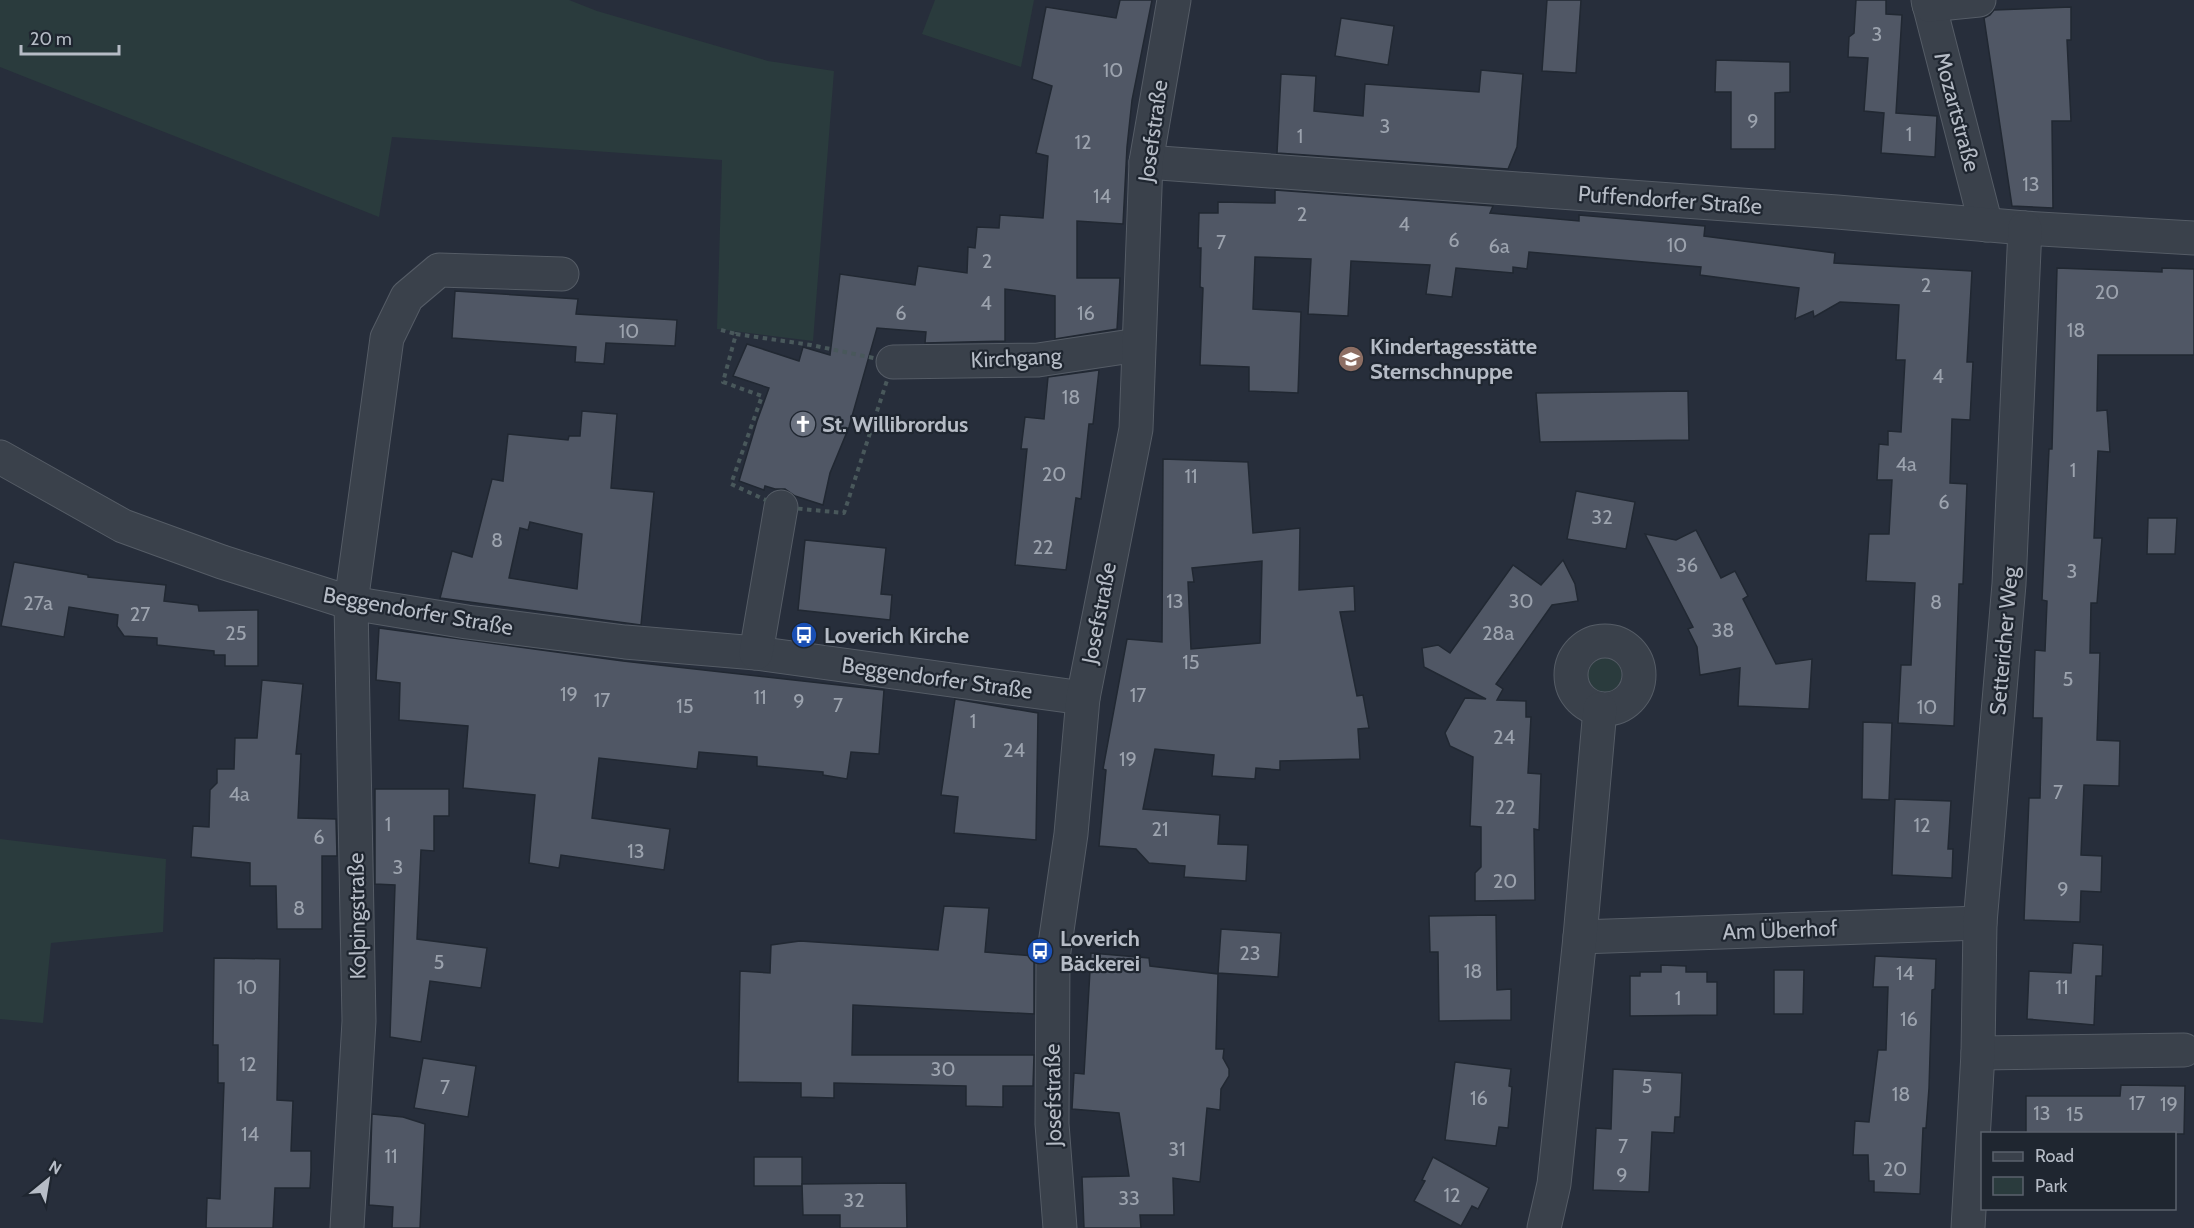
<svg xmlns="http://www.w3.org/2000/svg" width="2194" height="1228" font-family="Cabin,sans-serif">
<rect width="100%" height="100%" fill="#272e3b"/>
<g fill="#2a3b3d">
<polygon points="0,0 569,0 597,11 768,61 834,71 813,341 717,329 722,160 392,137 379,217 0,67"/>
<polygon points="935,0 1034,0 1021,67 922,34"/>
<circle cx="1604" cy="675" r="18"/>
<polygon points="0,839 166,859 163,932 51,943 43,1023 0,1019"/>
</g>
<g fill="#505765" stroke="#212832" stroke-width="1.5" fill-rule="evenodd">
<polygon points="1120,0 1152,0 1132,100 1127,147 1123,224 1077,221 1077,278 1120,278 1117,329 1055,339 1055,296 1005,289 1005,341 925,343 926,332 877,328 849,427 830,473 823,505 795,496 785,489 775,489 765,486 764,490 739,481 757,421 769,388 733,376 747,344 799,361 803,347 830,355 840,274 915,285 918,266 967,273 968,247 975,248 977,227 999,228 1000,215 1043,218 1048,156 1036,153 1052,86 1032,79 1046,7 1116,18"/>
<polygon points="1547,0 1581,0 1576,73 1542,71"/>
<polygon points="1856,0 1886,0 1886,14 1902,15 1896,113 1937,116 1935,157 1881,153 1884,113 1864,111 1868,58 1848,57 1849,37 1854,33"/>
<polygon points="2071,7 2071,40 2067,40 2071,121 2052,121 2053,208 2012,206 1984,18 1990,15 1994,10"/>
<polygon points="1341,18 1394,26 1388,65 1335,56"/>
<polygon points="1716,60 1790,62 1790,92 1775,93 1775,149 1731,149 1731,92 1715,92"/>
<polygon points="1481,70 1523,74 1517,147 1508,169 1277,153 1281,74 1316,76 1314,111 1363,116 1365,84 1479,92"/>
<polygon points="1275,190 1493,206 1490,213 1579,221 1579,215 1705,226 1704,236 1835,253 1834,263 1972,271 1967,362 1973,362 1970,420 1952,419 1950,483 1967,484 1963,584 1959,584 1954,726 1898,723 1901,665 1911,665 1915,583 1866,581 1869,534 1889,534 1892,480 1877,480 1879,444 1888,445 1888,431 1901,432 1905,360 1896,360 1899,305 1840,302 1814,317 1813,311 1795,319 1799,288 1700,275 1701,267 1529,252 1527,269 1513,267 1513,273 1456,268 1452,297 1426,294 1430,265 1351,261 1348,316 1308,314 1311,259 1255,257 1253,309 1301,312 1298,393 1249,391 1249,367 1200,365 1203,288 1200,287 1201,248 1198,248 1199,213 1218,213 1218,202 1275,203"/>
<polygon points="2057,268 2162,272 2162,268 2194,269 2194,355 2098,355 2097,411 2107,410 2110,452 2098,451 2094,538 2102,538 2097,603 2091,603 2090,653 2100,653 2097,740 2120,741 2119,786 2084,785 2081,855 2102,856 2101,892 2081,891 2080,922 2024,920 2029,798 2040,798 2042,718 2033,718 2035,650 2045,651 2047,601 2042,600 2049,449 2052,449"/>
<polygon points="455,291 578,299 576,314 677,320 675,346 606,343 604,364 575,362 576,347 452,338"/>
<polygon points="1099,370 1093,424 1089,424 1081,499 1076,498 1066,570 1015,565 1027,449 1021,449 1025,417 1044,419 1048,377"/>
<polygon points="1688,391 1689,440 1540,442 1536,393"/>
<path d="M582,411l35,3 -6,74 43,4 -13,133 -201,-27 12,-47 20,6 20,-78 11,2 5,-47 60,6 1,-4h11zM530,522l52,12 -5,55 -68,-11 11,-50 8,2z"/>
<path d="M1163,459l85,3 5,71 47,-5 -1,62 55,-4 1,25 -15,1 17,84 6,-1 6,33 -11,1 2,30 -80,2v9l-24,-2 -1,11 -43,-3 2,-21 -59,-6 -12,60 77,6 -2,29 30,1 -2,36 -62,-4 1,-11 -36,-3 -13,-14 -37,-3 7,-76 -3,-1 24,-130 35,3zM1262,561l-2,82 -69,6 -3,-67h6l-2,-14z"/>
<polygon points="1576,491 1635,502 1626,549 1567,539"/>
<polygon points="2148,518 2177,518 2175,554 2147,554"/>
<polygon points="1696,530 1721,578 1735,571 1748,596 1743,599 1776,664 1812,659 1809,709 1738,706 1740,668 1700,675 1697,647 1688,629 1693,627 1645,534 1676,540"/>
<polygon points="805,540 886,548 881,594 892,595 890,620 798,610"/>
<polygon points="1563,560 1575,584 1578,601 1552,605 1496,684 1503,689 1497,700 1526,701 1526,717 1531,717 1528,773 1541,774 1539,830 1534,829 1535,900 1475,901 1475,873 1481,867 1481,827 1470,826 1473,757 1450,746 1445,733 1465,698 1486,699 1424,667 1422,648 1438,645 1450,653 1513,565 1541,585"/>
<polygon points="14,562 88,575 88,577 166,585 164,601 198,605 199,611 258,610 258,666 225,666 225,655 214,655 214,651 157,645 157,638 124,636 117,626 118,615 69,607 64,637 1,626"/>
<polygon points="379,628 623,661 884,690 879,754 851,752 847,779 823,775 823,772 757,766 757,757 699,752 697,769 599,758 592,818 670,829 664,870 561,855 559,868 529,863 535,795 463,788 468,726 399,720 400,683 376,680"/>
<polygon points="262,680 303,684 296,754 301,754 298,818 336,819 337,856 322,856 322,929 277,929 276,886 250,886 250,863 191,857 193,826 209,827 210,790 217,783 217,769 234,769 235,738 257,738"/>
<polygon points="955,699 1038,713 1036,840 954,833 958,797 941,795"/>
<polygon points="1863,722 1892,723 1889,800 1862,799"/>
<polygon points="375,789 449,789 449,816 434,816 434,851 421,850 417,939 487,948 481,988 430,981 421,1042 390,1037 395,885 375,884"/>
<polygon points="1895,799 1951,801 1948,849 1953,849 1952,878 1892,875"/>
<polygon points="944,906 989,908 985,952 1034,956 1034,1014 853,1005 852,1055 1034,1055 1033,1086 1003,1086 1003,1107 966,1106 966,1086 834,1083 834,1098 801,1097 801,1083 738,1082 740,971 770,973 771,945 800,941 938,950"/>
<polygon points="1496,915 1497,990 1511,989 1511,1020 1439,1021 1438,952 1430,952 1429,916"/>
<polygon points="1221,929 1281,933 1278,977 1218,973"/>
<polygon points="2073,943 2103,945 2102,976 2096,976 2094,1025 2027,1019 2029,971 2071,973"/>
<polygon points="1091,953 1149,958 1150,966 1218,974 1216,1049 1224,1049 1223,1058 1229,1069 1229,1076 1221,1089 1220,1110 1207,1108 1200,1182 1173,1178 1174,1215 1140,1215 1141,1228 1084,1228 1082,1177 1129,1176 1119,1113 1072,1109 1074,1073 1084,1074"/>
<polygon points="1875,956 1936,959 1935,989 1932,990 1929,1088 1926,1128 1923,1128 1920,1194 1874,1192 1874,1181 1869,1181 1868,1155 1853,1155 1855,1121 1869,1122 1878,1050 1886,1050 1888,987 1873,987"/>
<polygon points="214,958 280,959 277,1100 293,1101 291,1151 311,1151 311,1171 310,1188 275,1188 273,1228 206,1228 207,1198 220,1199 224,1083 218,1083 218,1045 213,1045"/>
<polygon points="1661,965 1686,966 1686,972 1707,972 1707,982 1717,982 1717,1015 1630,1016 1630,976 1640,976 1640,972 1661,972"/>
<polygon points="1774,970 1804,970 1803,1014 1774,1014"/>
<polygon points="423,1058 476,1066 468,1117 414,1108"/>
<polygon points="1455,1062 1511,1069 1509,1086 1512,1087 1508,1128 1499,1127 1496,1146 1445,1140"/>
<polygon points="1613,1069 1682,1073 1680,1117 1675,1117 1674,1133 1652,1132 1649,1192 1593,1190 1596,1128 1611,1129"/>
<polygon points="2121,1085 2185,1086 2184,1134 2026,1134 2026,1096 2120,1096"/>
<polygon points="372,1114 403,1117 425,1124 420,1228 392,1228 393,1207 369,1205"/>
<rect x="754" y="1157" width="48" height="29"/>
<polygon points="1433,1157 1489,1188 1478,1209 1472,1206 1461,1226 1414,1201 1425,1181 1422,1180"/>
<polygon points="906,1183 907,1228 840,1228 840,1215 803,1215 802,1184"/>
</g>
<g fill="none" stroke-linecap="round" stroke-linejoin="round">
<g stroke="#555c66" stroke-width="35">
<g id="minor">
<polyline points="1928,0 1986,225"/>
<polyline points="1929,5 1979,0"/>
<polyline points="1146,162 1837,212 2025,228 2194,238"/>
<polyline points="893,362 1038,360 1138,345"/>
<polyline points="0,457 123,526 222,562 351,603 467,622 625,642 756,653 1083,698"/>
<circle cx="1605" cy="675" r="34"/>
<polyline points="756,653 781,507"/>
<polyline points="1580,937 1980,923"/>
<polyline points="1978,1053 2184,1050"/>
<polyline points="347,1228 359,1021 351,603 387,338 407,297 439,270 562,274"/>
<polyline points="1060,1228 1052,1124 1053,958 1071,834 1083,698 1136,429 1146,162 1174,0"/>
<polyline points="1544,1228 1554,1184 1580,937 1600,709"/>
<polyline points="1968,1228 1978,1053 1980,923 2009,584 2025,228"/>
</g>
</g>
<g stroke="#49585b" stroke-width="4" stroke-dasharray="4.5 4.5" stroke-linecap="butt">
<polyline points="721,330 736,334"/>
<polygon points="736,334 811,345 893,362 844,513 781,507 731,484 762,396 723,382"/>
</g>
<use href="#minor" stroke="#3a414b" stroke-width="33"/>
</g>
<defs>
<g id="school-disc" transform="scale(1.35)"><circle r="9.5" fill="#8d6e63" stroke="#1f2630"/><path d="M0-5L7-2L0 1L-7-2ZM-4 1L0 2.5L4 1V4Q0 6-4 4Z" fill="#fff"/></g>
<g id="church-disc" transform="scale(1.35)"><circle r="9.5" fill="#6b7280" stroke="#1f2630"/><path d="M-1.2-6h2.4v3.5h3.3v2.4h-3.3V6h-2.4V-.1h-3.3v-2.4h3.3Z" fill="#fff"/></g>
<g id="bus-disc" transform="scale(1.35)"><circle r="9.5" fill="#1a4fb4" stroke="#1f2630"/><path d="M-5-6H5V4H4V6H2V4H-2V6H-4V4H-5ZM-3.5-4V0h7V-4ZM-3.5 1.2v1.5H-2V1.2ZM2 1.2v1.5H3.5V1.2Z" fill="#fff"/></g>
</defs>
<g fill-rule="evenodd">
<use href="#school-disc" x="1351" y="359"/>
<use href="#church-disc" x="803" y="424"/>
<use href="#bus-disc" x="804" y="635"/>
<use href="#bus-disc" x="1040" y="951"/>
</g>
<g text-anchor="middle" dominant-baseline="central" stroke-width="4.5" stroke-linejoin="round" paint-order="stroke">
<g font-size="20" fill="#9ca3ae">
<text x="1877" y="34">3</text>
<text x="1113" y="70">10</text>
<text x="1753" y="121">9</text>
<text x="1385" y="126">3</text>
<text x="1909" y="134">1</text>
<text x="1300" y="136">1</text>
<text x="1083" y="142">12</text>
<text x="2031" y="184">13</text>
<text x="1102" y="196">14</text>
<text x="1302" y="214">2</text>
<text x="1404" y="224">4</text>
<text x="1454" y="240">6</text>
<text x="1221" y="242">7</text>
<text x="1677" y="245">10</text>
<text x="1499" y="246">6a</text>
<text x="987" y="261">2</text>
<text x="1926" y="285">2</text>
<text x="2107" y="292">20</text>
<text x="986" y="303">4</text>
<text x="901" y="313">6</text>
<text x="1086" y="313">16</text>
<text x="2076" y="330">18</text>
<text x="629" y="331">10</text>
<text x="1938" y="376">4</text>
<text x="1071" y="397">18</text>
<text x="1906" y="464">4a</text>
<text x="2073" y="470">1</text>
<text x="1054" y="474">20</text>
<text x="1191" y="476">11</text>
<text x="1944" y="502">6</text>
<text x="1602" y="517">32</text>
<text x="497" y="540">8</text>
<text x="1043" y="547">22</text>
<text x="1687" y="565">36</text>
<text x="2072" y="571">3</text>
<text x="1175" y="601">13</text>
<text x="1521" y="601">30</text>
<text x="1936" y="602">8</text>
<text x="38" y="603">27a</text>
<text x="140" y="614">27</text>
<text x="1723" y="630">38</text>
<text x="236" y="633">25</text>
<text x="1498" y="633">28a</text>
<text x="1191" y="662">15</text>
<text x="2068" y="679">5</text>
<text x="569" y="694">19</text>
<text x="1138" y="695">17</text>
<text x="760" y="697">11</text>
<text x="602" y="700">17</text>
<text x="799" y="701">9</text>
<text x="838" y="705">7</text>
<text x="685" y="706">15</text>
<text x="1927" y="707">10</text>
<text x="973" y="721">1</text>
<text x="1504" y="737">24</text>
<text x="1014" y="750">24</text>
<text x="1128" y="759">19</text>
<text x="2058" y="792">7</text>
<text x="239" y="794">4a</text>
<text x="1505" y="807">22</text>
<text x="388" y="824">1</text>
<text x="1922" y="825">12</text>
<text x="1160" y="829">21</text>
<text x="319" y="837">6</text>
<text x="636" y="851">13</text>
<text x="398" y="867">3</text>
<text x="1505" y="881">20</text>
<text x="2063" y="889">9</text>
<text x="299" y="908">8</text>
<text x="1250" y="953">23</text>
<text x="439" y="962">5</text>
<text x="1473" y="971">18</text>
<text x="1905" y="973">14</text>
<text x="247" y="987">10</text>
<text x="2062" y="987">11</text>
<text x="1678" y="998">1</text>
<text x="1909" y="1019">16</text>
<text x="248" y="1064">12</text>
<text x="943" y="1069">30</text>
<text x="1647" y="1086">5</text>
<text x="445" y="1087">7</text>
<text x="1901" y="1094">18</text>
<text x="1479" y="1098">16</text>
<text x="2137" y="1103">17</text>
<text x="2169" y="1104">19</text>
<text x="2042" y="1113">13</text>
<text x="2075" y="1114">15</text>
<text x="250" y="1134">14</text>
<text x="1623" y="1146">7</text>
<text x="1177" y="1149">31</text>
<text x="391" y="1156">11</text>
<text x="1895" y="1169">20</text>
<text x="1622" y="1175">9</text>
<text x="1452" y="1195">12</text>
<text x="1129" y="1198">33</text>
<text x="854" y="1200">32</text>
</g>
<g font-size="22" fill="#b6bcc6" stroke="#1f2630">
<text transform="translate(1957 112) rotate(75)">Mozartstraße</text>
<text transform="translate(1153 131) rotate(-82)">Josefstraße</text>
<text transform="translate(1670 200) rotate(4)">Puffendorfer Straße</text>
<text transform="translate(1016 358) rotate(-3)">Kirchgang</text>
<text transform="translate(418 611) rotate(10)">Beggendorfer Straße</text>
<text transform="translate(1099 613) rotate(-79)">Josefstraße</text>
<text transform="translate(2004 641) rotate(-85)">Settericher Weg</text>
<text transform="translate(937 678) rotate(8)">Beggendorfer Straße</text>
<text transform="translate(357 916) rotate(-91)">Kolpingstraße</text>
<text transform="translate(1780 930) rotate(-2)">Am Überhof</text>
<text transform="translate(1053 1095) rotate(-91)">Josefstraße</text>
</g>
<g font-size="22" font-weight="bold" fill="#b6bcc6" stroke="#1f2630" text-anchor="start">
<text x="1370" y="346">Kindertagesstätte<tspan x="1370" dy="25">Sternschnuppe</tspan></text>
<text x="822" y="424">St. Willibrordus</text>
<text x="824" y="635">Loverich Kirche</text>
<text x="1060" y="938">Loverich<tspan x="1060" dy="25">Bäckerei</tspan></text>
</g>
</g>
<rect x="1981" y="1132" width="195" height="78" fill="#1f2630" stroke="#5b626c" stroke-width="1.5"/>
<rect x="1993" y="1152" width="30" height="9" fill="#3a414b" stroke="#5b626c" stroke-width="1.5"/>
<text x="2035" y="1162" font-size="18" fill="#b6bcc6">Road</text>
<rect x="1993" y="1177" width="30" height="18" fill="#2a3b3d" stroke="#5b626c" stroke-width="1.5"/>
<text x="2035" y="1192" font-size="18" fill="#b6bcc6">Park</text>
<g transform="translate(48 1180) rotate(30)" stroke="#1f2630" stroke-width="4.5" paint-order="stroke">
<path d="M0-4.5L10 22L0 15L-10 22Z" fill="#b6bcc6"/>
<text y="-9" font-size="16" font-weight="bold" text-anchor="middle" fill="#b6bcc6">N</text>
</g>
<path d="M21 45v9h98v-9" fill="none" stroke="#b6bcc6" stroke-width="3"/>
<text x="30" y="45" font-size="18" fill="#b6bcc6" stroke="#1f2630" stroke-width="4.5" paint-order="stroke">20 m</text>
</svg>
